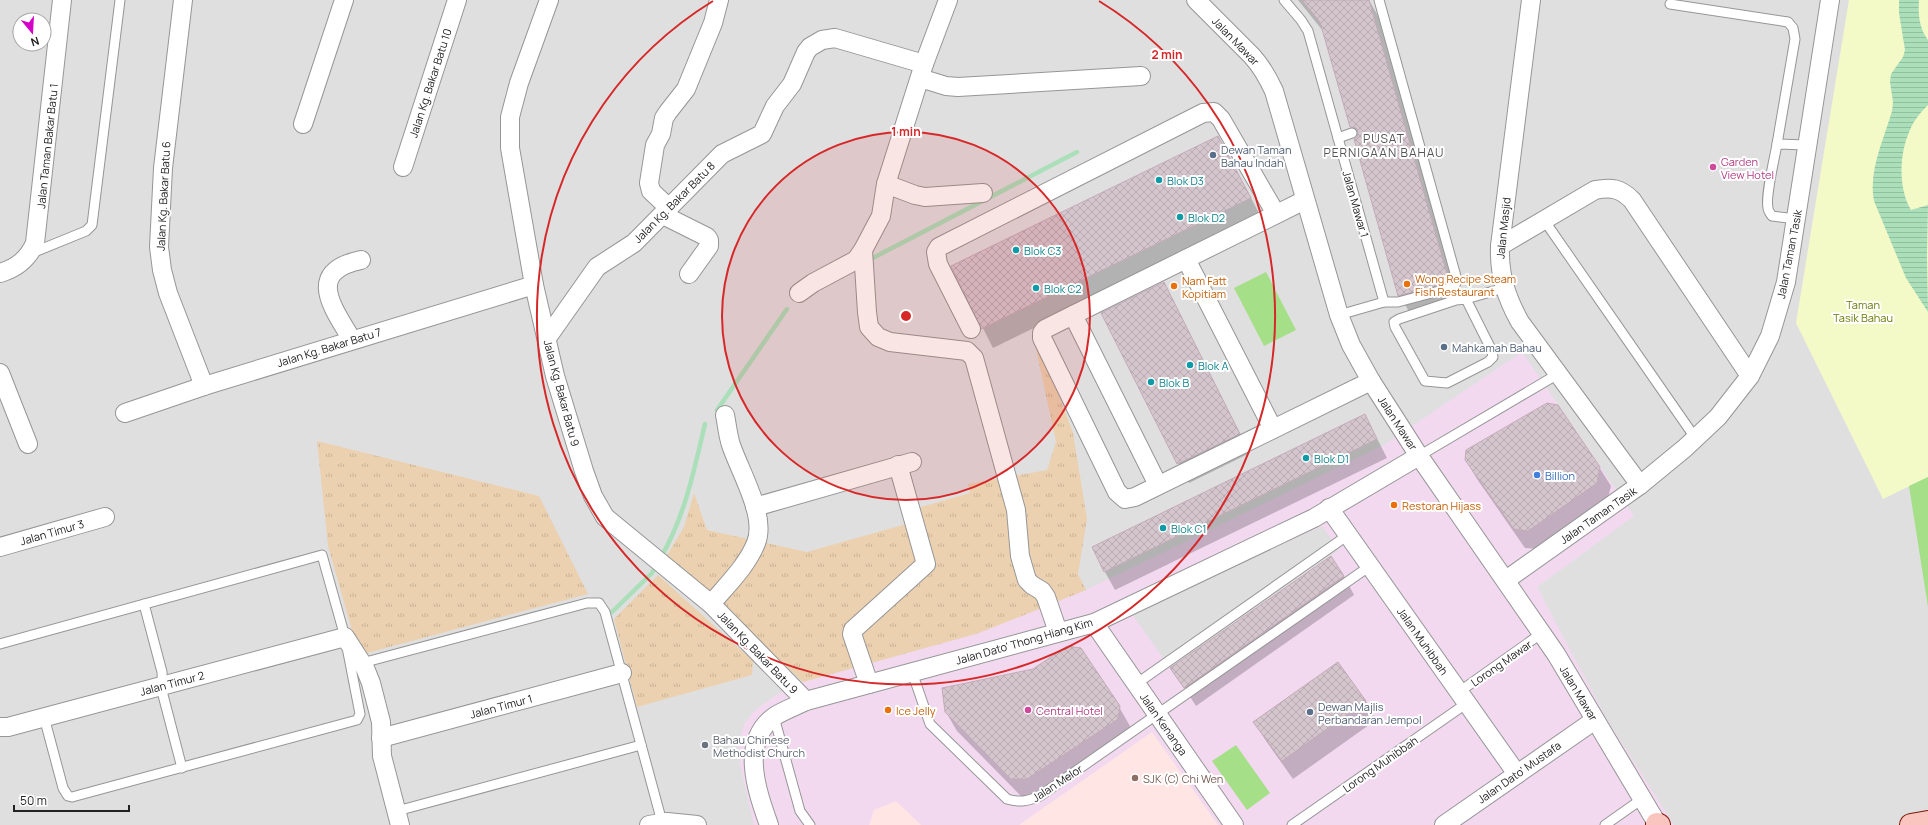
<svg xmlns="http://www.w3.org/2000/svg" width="1928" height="825" font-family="Manrope,sans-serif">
<defs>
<pattern id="grass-tufts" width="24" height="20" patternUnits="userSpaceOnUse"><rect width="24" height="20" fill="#ebd1b0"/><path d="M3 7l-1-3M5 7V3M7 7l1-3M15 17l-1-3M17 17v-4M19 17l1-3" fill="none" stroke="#c9b397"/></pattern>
<pattern id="water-rules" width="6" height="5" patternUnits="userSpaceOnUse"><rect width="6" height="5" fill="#aadfb9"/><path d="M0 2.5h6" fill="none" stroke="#92bf9f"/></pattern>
<pattern id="building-cross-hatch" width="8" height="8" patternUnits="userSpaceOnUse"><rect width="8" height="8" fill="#d5c6ce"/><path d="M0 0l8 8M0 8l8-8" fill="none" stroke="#b7aab1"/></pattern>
</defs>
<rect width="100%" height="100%" fill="#f2e9eb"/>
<path fill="#e0dfe0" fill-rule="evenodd" d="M0,0h1928v825h-1928zM20,20h24v24h-24z"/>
<polygon fill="#f2d9ef" points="1522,352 1634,516 1537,587 1605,716 1674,825 754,825 740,765 738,746 744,724 755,710 778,694 803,682 979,633 1086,590 1384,445"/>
<g fill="#ffe6e5">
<polygon points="1152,732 1218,825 1019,825"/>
<polygon points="896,801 921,825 869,825 874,810"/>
</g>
<g fill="url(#grass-tufts)">
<polygon points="1035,344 1057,390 1073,433 1087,519 1078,574 1086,590 979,633 803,682 667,555 684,527 694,493 707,530 807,552 906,524 903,512 970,493 968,484 1047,470 1056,442"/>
<polygon points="317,441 539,496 588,594 367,653 353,634 328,546"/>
<polygon points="658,575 753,661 752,675 637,707 614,619"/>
</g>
<polygon fill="#f3fac8" points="1849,0 1928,0 1928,477 1883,499 1796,323"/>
<g fill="#a5e088">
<polygon points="1266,272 1296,330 1264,346 1234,288"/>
<polygon points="1928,477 1928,607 1909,486"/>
<polygon points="1236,745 1270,793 1247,810 1212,761"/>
</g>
<polygon fill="#dedede" points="1322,526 1339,550 1170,668 1132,614"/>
<path fill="url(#water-rules)" d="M1899,0h20c-1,14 0,28 9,40v65c-7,7 -14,15 -18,25 -11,24 -12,58 1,80l17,-5 -1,51 1,56 -22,-34 -32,-77c-6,-30 10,-62 18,-90l1,-9 -3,-20 1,-8 12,-17 2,-7 -6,-37z"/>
<g fill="#0003">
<polygon points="1298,0 1369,0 1378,16 1458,299 1410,313 1399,295 1357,137 1351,127 1323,31"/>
<polygon points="1229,156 1261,217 993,348 952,267"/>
<polygon points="1163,283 1250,453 1189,483 1103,313"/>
<polygon points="1365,415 1387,458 1115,590 1105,572"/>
<polygon points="1466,460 1599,467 1611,486 1607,502 1539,549 1525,548 1477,479"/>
<polygon points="1344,576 1354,595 1196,706 1172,668"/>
<polygon points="1338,663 1366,701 1376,720 1293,779 1266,741 1255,722"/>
<polygon points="1119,707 1130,726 1128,738 1038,797 1023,798 957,731 946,712"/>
</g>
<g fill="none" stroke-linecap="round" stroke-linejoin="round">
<g stroke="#aadfb9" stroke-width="4.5">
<polyline points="867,261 1077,152"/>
<polyline points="717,410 787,309"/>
<path d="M661,557c24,-41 33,-87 44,-133"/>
<polyline points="612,612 652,573 657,564"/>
</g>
</g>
<g fill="url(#building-cross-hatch)" stroke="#c4abb7">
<polygon points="1302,0 1369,0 1449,281 1447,283 1398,296 1354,139 1357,137 1358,131 1356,128 1350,127 1320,22"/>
<polygon points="1218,136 1251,198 981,329 951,266"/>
<polygon points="1164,282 1240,434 1177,464 1101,313"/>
<polygon points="1547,403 1558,405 1600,467 1597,483 1528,531 1514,529 1465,460 1466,450"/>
<polygon points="1365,414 1377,439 1104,572 1092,547"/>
<polygon points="1331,556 1344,576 1184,688 1170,668"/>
<polygon points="1067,646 1081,648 1120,706 1118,719 1027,779 1011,779 945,712 942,688 1033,669"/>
<polygon points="1338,662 1366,701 1282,761 1253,722"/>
</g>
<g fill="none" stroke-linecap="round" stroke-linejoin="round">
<g stroke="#969696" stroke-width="11">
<g id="service">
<polyline points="1284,0 1301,20 1308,31 1384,302 1339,315"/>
<polyline points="1379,0 1457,280 1456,283 1450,288 1398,302 1384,302"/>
<polyline points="1670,4 1788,22 1793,28 1795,39 1777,144"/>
<polyline points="1338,138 1352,133"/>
<path d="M1796,219l-24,-3c-2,-3 -4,-5 -4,-8 -3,-12 7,-51 9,-64l30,1"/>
<polyline points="1544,220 1696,439"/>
<polyline points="32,253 86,231 92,225 120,0"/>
<polyline points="1466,299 1492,351 1493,357 1488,362 1447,383 1425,381 1395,327 1394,322 1399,319 1456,300 1466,299 1504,288"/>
<polyline points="1419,456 1558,374"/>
<polyline points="144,604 162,672 163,695 182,768"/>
<polyline points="0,644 322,555 345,637 360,714 357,720 72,797 68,796 63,788 44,717"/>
<polyline points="362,663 587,603 599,603 605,612 662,822"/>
<path d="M912,672l18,52 77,75c13,4 21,2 33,-3l330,-230"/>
<polyline points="1136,684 1348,535"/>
<polyline points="1459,692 1542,633"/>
<polyline points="774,717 800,811 810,825"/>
<polyline points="397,811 641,745"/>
<polyline points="1292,825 1467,703"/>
<polyline points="1605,825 1642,799"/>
</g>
</g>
<g stroke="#969696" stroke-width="20">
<g id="minor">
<polyline points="183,0 163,168 159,247 162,270 168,293 204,386"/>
<polyline points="549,0 519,83 510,117 510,148 534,285 555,376 584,471 593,496 605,517 711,604 806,701"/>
<path d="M1196,0l56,56c10,11 16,22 22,35l65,224 12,30 20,36 48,75 137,198 102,171"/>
<path d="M1531,0l-31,246c-1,29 6,51 20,76l120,163"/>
<polyline points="920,78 946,86 958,87 1141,76"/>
<polyline points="303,124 344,0"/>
<polyline points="403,167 457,0"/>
<polyline points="886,184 915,195 925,197 983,193"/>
<polyline points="669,208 651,191 649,183 655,145 661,134 664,118 668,112 686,89 713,23 719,0"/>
<polyline points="663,215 707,237 709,240 709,246 689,274"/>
<path d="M1500,246l95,-56c16,-3 25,-2 37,10l118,176"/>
<polyline points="863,250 867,312 869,327 878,337 890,342 967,351 974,358 1016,510 1020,556 1027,580 1032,585 1042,591 1046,597 1058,632"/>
<polyline points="1186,259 1273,429"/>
<path d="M0,273c17,-5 28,-14 35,-30l27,-243"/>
<polyline points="799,293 813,283 856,260 863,250 881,216 886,184 924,64 948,0"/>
<polyline points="1073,315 1045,329 1042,333 1042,338 1117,492 1125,499 1135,497 1371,381"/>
<polyline points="971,329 938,264 936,252 939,247 1203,113 1214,112 1221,119 1276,214"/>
<polyline points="547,338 597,267 634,243 722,154 762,134 775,106 792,84 806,52 810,47 822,40 835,38 924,64"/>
<path d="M352,340c-18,-31 -48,-68 9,-80"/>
<polyline points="0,373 28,444"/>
<polyline points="125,413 204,386 534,285"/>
<polyline points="1158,485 1073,315 1305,200"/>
<polyline points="755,507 912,462"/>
<polyline points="1329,508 1517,774"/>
<polyline points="0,547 105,517"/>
<polyline points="1506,580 1640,485 1685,448 1718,417 1750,376 1770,336 1786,282 1830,0"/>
<path d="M711,604c15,-18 36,-38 45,-61 11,-27 -16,-71 -25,-98 -3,-9 -4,-20 -6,-30"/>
<polyline points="1094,623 1234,825"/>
<polyline points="869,684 852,634 853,630 926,564 898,465"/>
<polyline points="0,727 8,727 345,637 365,668 371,683 381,722 382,756 400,825"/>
<polyline points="381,738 622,673"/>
<polyline points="649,825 667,822 697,825"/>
<path d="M769,825c-12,-34 -30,-83 6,-109 10,-6 21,-10 31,-15l288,-78 220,-105 105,-62"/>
<polyline points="1444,825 1595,720"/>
</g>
</g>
<g stroke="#7d1905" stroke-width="24">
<g id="secondary">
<polyline points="1657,824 1659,825"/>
<polyline points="1911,825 1928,822"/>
</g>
</g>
<use href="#service" stroke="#fff" stroke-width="9"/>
<use href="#minor" stroke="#fff" stroke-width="18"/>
<use href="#secondary" stroke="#fac5bf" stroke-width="22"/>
</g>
<circle cx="906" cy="316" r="184" fill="#d62828" fill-opacity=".12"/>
<g fill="none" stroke="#d62828" stroke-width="2">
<circle cx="906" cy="316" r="184"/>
<path d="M1099 1A369 369 0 1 1 713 1"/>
</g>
<g fill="#5c6f8a" stroke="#fff" stroke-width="1.5">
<circle cx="1213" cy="155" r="4"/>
<circle cx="1444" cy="347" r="4"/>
<circle cx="1310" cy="712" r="4"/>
</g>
<g fill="#d1479c" stroke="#fff" stroke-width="1.5">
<circle cx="1713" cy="167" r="4"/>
<circle cx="1028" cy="710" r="4"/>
</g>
<g fill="#0f9aa8" stroke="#fff" stroke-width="1.5">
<circle cx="1159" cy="180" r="4"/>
<circle cx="1180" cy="217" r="4"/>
<circle cx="1016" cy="250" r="4"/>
<circle cx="1036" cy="288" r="4"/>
<circle cx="1190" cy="365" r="4"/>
<circle cx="1151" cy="382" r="4"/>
<circle cx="1306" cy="458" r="4"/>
<circle cx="1163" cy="528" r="4"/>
</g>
<g fill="#e8710a" stroke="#fff" stroke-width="1.5">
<circle cx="1407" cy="284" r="4"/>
<circle cx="1174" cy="286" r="4"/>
<circle cx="1394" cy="505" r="4"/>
<circle cx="888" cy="710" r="4"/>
</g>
<circle fill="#3f7fe0" stroke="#fff" stroke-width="1.5" cx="1537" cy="475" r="4"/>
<circle fill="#6b7280" stroke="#fff" stroke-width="1.5" cx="705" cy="745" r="4"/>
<circle fill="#8d6e63" stroke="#fff" stroke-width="1.5" cx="1135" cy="778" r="4"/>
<g text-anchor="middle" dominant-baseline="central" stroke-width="4" stroke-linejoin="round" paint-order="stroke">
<g font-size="11" fill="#222" stroke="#fff">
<text transform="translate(1236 41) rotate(46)">Jalan Mawar</text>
<text transform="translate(430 83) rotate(-72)">Jalan Kg. Bakar Batu 10</text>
<text transform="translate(47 146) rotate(-84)">Jalan Taman Bakar Batu 1</text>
<text transform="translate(163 196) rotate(-87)">Jalan Kg. Bakar Batu 6</text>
<text transform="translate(674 202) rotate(-45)">Jalan Kg. Bakar Batu 8</text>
<text transform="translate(1356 204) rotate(74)">Jalan Mawar 1</text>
<text transform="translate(1503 228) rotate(-84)">Jalan Masjid</text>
<text transform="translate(1789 254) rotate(-79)">Jalan Taman Tasik</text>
<text transform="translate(329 347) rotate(-17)">Jalan Kg. Bakar Batu 7</text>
<text transform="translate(562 393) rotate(75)">Jalan Kg. Bakar Batu 9</text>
<text transform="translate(1398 423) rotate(57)">Jalan Mawar</text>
<text transform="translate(1598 515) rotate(-35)">Jalan Taman Tasik</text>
<text transform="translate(52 532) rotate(-16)">Jalan Timur 3</text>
<text transform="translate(1024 641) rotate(-16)">Jalan Dato' Thong Hiang Kim</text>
<text transform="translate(1423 641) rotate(55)">Jalan Muhibbah</text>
<text transform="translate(758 652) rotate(46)">Jalan Kg. Bakar Batu 9</text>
<text transform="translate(1501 663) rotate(-35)">Lorong Mawar</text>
<text transform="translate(172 683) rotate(-15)">Jalan Timur 2</text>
<text transform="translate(1579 693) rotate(59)">Jalan Mawar</text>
<text transform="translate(501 706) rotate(-15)">Jalan Timur 1</text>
<text transform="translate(1164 724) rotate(55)">Jalan Kenanga</text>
<text transform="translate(1380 764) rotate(-35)">Lorong Muhibbah</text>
<text transform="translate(1519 772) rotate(-35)">Jalan Dato' Mustafa</text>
<text transform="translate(1057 783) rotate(-33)">Jalan Melor</text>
</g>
<g font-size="11" fill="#4e5e75" stroke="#fff" text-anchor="start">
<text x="1221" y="149">Dewan Taman<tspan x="1221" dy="13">Bahau Indah</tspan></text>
<text x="1452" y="347">Mahkamah Bahau</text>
<text x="1318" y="706">Dewan Majlis<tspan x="1318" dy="13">Perbandaran Jempol</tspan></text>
</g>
<g font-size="11" fill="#b23c85" stroke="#fff" text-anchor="start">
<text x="1721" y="161">Garden<tspan x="1721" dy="13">View Hotel</tspan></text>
<text x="1036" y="710">Central Hotel</text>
</g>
<g font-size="11" fill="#0d838f" stroke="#fff" text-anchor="start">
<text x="1167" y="180">Blok D3</text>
<text x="1188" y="217">Blok D2</text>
<text x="1024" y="250">Blok C3</text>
<text x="1044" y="288">Blok C2</text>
<text x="1198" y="365">Blok A</text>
<text x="1159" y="382">Blok B</text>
<text x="1314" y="458">Blok D1</text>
<text x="1171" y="528">Blok C1</text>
</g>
<g font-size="11" fill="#c56008" stroke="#fff" text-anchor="start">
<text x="1415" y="278">Wong Recipe Steam<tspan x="1415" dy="13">Fish Restaurant</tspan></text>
<text x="1182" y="280">Nam Fatt<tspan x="1182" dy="13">Kopitiam</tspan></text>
<text x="1402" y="505">Restoran Hijass</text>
<text x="896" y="710">Ice Jelly</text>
</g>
<g font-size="11" fill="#6e7e0c" stroke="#fff">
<text x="1863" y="304">Taman<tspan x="1863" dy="13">Tasik Bahau</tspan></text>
</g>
<g font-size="11" fill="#366cbe" stroke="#fff" text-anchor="start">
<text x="1545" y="475">Billion</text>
</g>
<g font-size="11" fill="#5b616d" stroke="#fff" text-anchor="start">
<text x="713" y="739">Bahau Chinese<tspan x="713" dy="13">Methodist Church</tspan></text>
</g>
<g font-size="11" fill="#785e54" stroke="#fff" text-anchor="start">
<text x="1143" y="778">SJK (C) Chi Wen</text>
</g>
<g font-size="12" letter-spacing="1" fill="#555" stroke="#fff">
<text x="1384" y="138">PUSAT<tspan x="1384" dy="14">PERNIGAAN BAHAU</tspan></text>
</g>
</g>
<circle cx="906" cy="316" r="6" fill="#d62828" stroke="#fff" stroke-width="2"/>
<g font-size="12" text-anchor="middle" font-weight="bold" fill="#d62828" stroke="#fff" stroke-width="4" stroke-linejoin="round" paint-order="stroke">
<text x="1167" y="59">2 min</text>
<text x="906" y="136">1 min</text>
</g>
<g transform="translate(32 32) rotate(162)"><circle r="19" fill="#ffffff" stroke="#a7a7a7"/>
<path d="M0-3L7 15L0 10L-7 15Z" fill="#d400c7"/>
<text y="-6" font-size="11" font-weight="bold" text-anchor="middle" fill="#222222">N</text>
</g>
<path d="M14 805v6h115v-6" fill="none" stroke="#222222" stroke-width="2"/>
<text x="20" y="805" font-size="12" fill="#222222" stroke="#ffffff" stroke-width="3" paint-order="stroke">50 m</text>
</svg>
